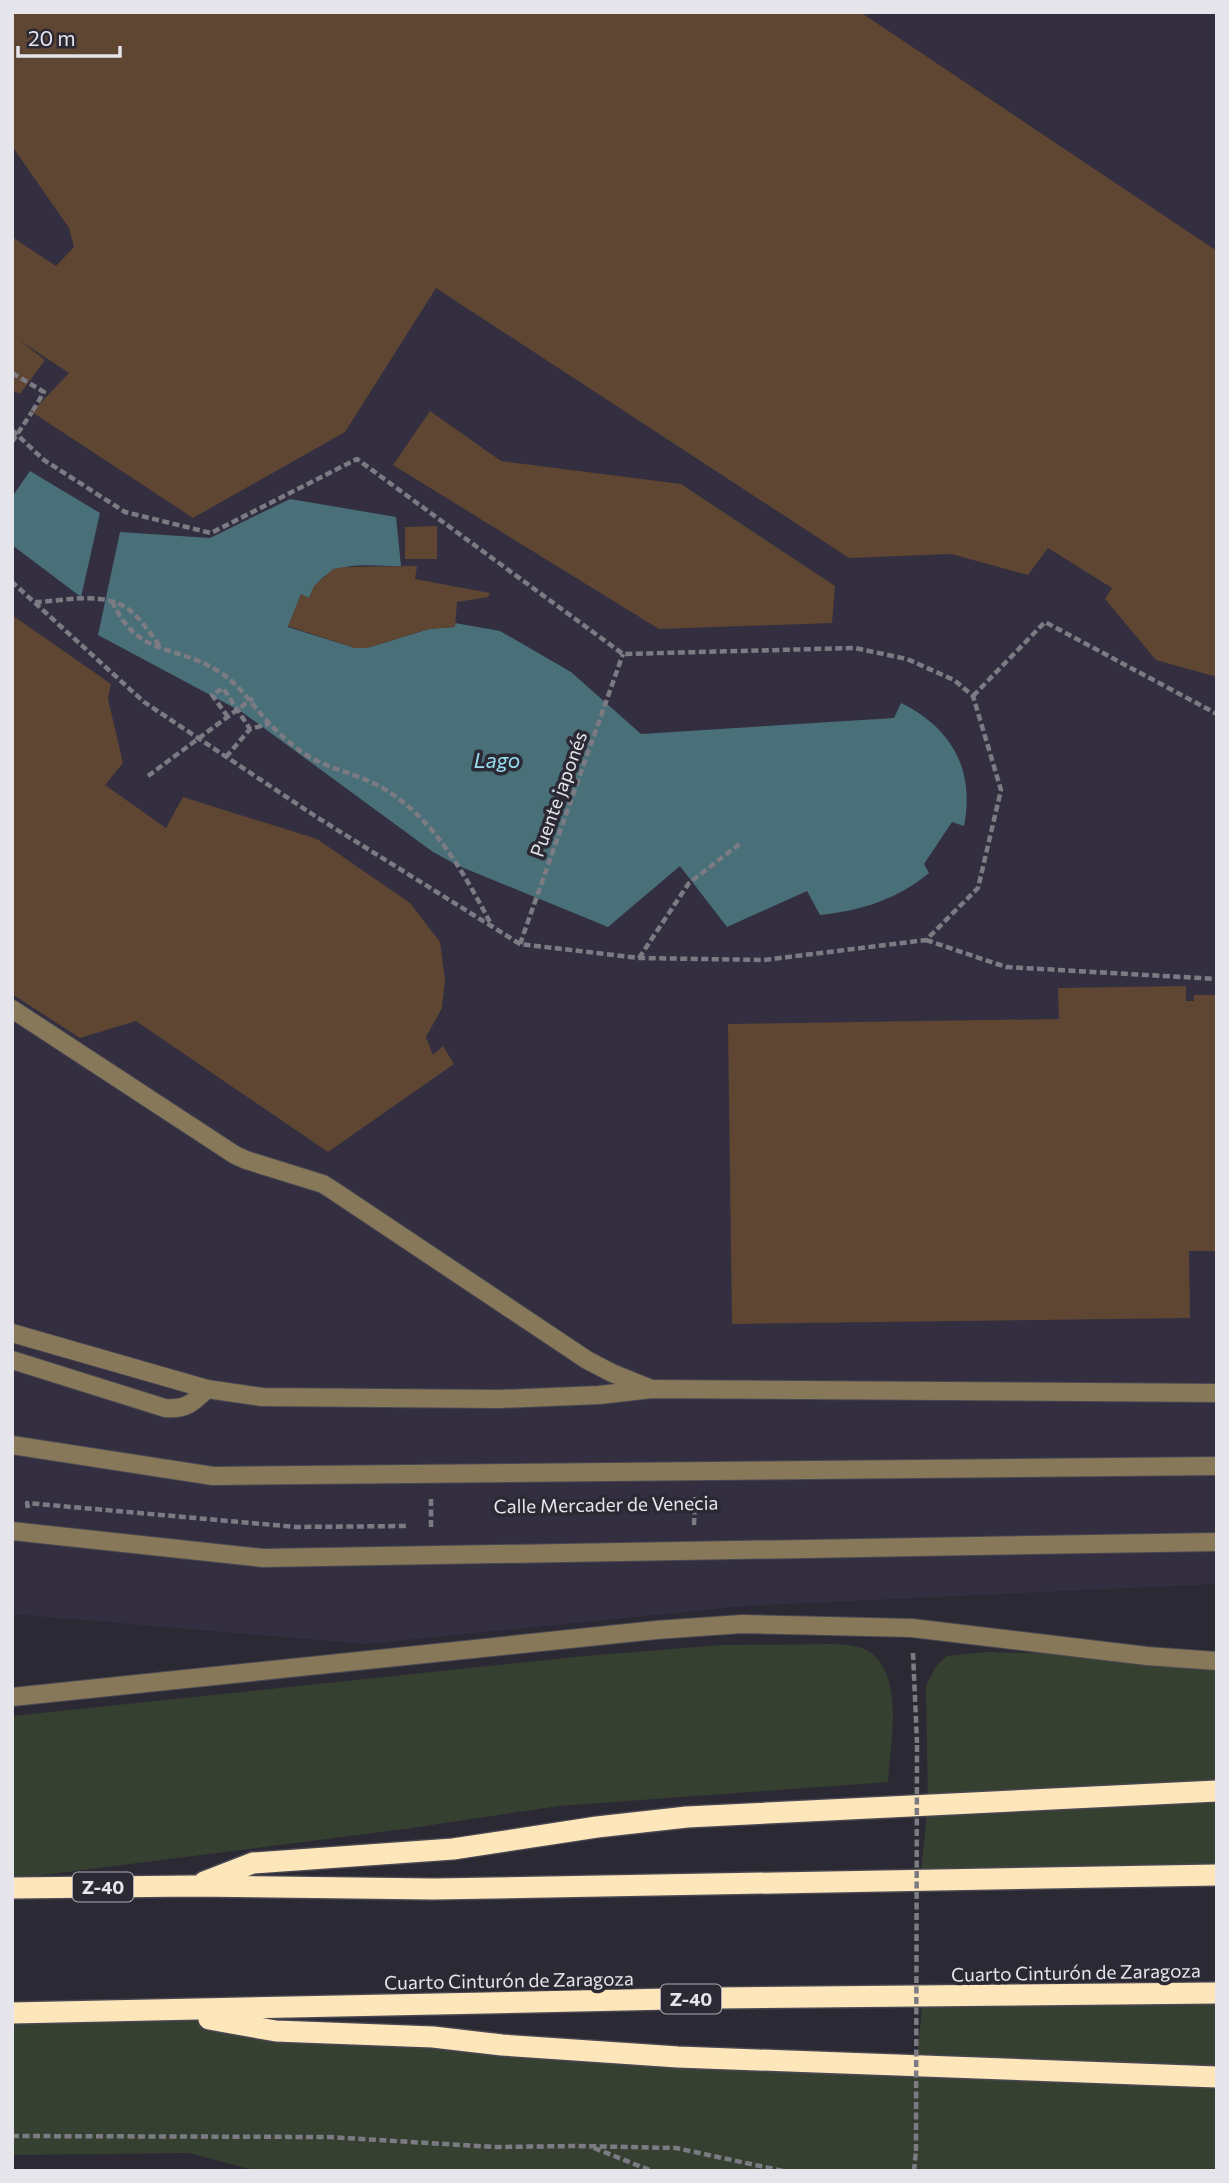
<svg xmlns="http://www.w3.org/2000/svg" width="1229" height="2183" font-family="Commissioner,sans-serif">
<rect width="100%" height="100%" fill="#2b2934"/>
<polygon fill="#332f40" points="12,12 1217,12 1217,1584 745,1606 366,1644 12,1614"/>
<g fill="#364031">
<path d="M834,1644c11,1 22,1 32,6 40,21 24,95 22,132l-329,24 -154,23 -393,50v-163l573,-60 137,-11z"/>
<polygon points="985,1652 1147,1656 1217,1661 1217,1875 920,1881 928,1805 926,1686 936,1666 947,1656"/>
<polygon points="1217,1993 1217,2171 257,2171 189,2153 12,2155 12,2013 166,2011 276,2031 917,2058 923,1997"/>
</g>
<g fill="#496f78">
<polygon points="30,471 100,513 81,597 12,545 12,497"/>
<path d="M290,499l106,18 5,49c-36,0 -76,-9 -92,32l-8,-3 -13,32 67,21h12l62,-19 25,-2 1,-4 45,8 71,41 70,62 253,-16 7,-15c51,25 74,67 63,123l-12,-4 -28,42 5,9c-31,26 -69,38 -109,42l-13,-24 -80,36 -47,-61 -72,61 -149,-61 -26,-14 -191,-140 -144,-77 22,-103 90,6z"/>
</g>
<g fill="#5e4632">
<polygon points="12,12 860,12 1217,251 1217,677 1156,660 1105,599 1112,588 1048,548 1028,575 951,554 849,558 436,288 345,432 193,518 32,412 69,373 19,340 45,360 20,394 12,390 12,237 56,266 74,247 69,228 12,146"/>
<polygon points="430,411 501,461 681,484 835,586 832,623 659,629 393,465"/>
<polygon points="437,526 437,559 405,559 405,527"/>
<polygon points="417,566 415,579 490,593 488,597 457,602 455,627 429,629 367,648 355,648 288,626 301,594 309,598 314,586 333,569 344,567"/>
<polygon points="12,615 111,684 108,699 123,763 105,785 166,828 183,797 317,839 410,903 440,942 445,980 442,1008 426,1037 433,1055 443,1046 454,1064 328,1152 136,1021 80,1038 12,994"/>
<polygon points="1186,986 1186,1001 1194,1001 1194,995 1217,995 1217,1251 1189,1251 1190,1318 732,1324 728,1024 1059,1019 1058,988"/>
</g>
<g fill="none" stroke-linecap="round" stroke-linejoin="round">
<g stroke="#494751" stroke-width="20">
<g id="minor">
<polyline points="12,1009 235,1155 246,1160 323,1184 334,1191 587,1360 612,1373 649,1388"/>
<polyline points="12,1333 207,1389 262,1397 499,1399 599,1395 652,1389 1217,1393"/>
<path d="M12,1360l153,48c20,2 28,-5 42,-19"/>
<polyline points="12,1445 213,1476 1217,1466"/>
<polyline points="12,1531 263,1558 1217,1542"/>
<polyline points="12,1697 656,1630 742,1624 912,1628 1147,1656 1217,1661"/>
</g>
</g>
<g stroke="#494751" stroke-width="24">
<g id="highway">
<polyline points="204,1882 253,1863 453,1849 597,1827 687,1817 1217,1791"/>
<polyline points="12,1888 193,1886 434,1889 1217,1875"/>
<polyline points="12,2013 717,1998 1217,1993"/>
<polyline points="209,2019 276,2031 433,2037 502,2045 678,2057 1217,2077"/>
</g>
</g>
<g stroke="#7c7b84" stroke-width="4.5" stroke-dasharray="7 3.5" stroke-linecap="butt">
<polyline points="12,373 44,392 32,412"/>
<polyline points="12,430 44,460 125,512 211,533 357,459 623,654 855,648 907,659 954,680 973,696 1001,790 978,888 926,940 764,960 639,958 520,944 315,816 144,702 12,582"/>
<path d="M112,601c26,57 61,42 106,70 23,14 34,35 52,53 9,10 21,20 32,28 22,16 50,20 73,32 56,28 89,89 117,142"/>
<path d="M35,602c32,-1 74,-13 99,12 11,10 18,23 28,34"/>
<polyline points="973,696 1045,622 1217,714"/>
<polyline points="228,717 212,695 223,688 250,729"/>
<polyline points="226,757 250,729 269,724"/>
<polyline points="926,940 1006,967 1217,979"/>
<polyline points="520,944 623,654"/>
<polyline points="639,958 689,883 742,842"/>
<polyline points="431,1499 431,1529"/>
<polyline points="28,1508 27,1503 296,1527 407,1526"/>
<polyline points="694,1525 695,1495"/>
<polyline points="913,1653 917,1743"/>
<polyline points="12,2136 328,2137 495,2147 578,2146 676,2148 783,2171"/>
<polyline points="594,2148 652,2171"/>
<polyline points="914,2171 916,2151"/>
</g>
<use href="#minor" stroke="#87785a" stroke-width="18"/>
<use href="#highway" stroke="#fde6ba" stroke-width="21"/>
<g stroke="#7c7b84" stroke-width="4.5" stroke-dasharray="7 3.5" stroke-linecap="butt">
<polyline points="12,442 32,412"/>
<polyline points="148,776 253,698"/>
<polyline points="916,2151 917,1743"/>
</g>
</g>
<g text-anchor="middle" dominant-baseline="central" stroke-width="7" stroke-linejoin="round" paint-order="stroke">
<g fill="#2b2934" stroke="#aeadb5" stroke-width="2">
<rect x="73" y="1872.5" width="60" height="29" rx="5"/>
<rect x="661" y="1984.5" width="60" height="29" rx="5"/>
</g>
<g font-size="18" font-weight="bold" fill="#e6e5ec">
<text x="103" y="1887">Z-40</text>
<text x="691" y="1999">Z-40</text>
</g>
<g font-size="19" fill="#e6e5ec" stroke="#2b2934">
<text transform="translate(558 794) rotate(-70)">Puente japonés</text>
<text transform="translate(606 1504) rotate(-1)">Calle Mercader de Venecia</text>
<text transform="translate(1076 1972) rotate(-1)">Cuarto Cinturón de Zaragoza</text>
<text transform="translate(509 1980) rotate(-1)">Cuarto Cinturón de Zaragoza</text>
</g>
<g font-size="21" font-style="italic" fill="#97dff0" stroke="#2b2934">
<text x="497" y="759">Lago</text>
</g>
</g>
<rect width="1229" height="2183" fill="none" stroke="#e6e5ec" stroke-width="28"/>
<path d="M18 46v10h102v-10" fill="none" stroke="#e6e5ec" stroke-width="3.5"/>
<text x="28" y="46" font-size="21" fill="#e6e5ec" stroke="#2b2934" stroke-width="5" paint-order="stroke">20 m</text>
</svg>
